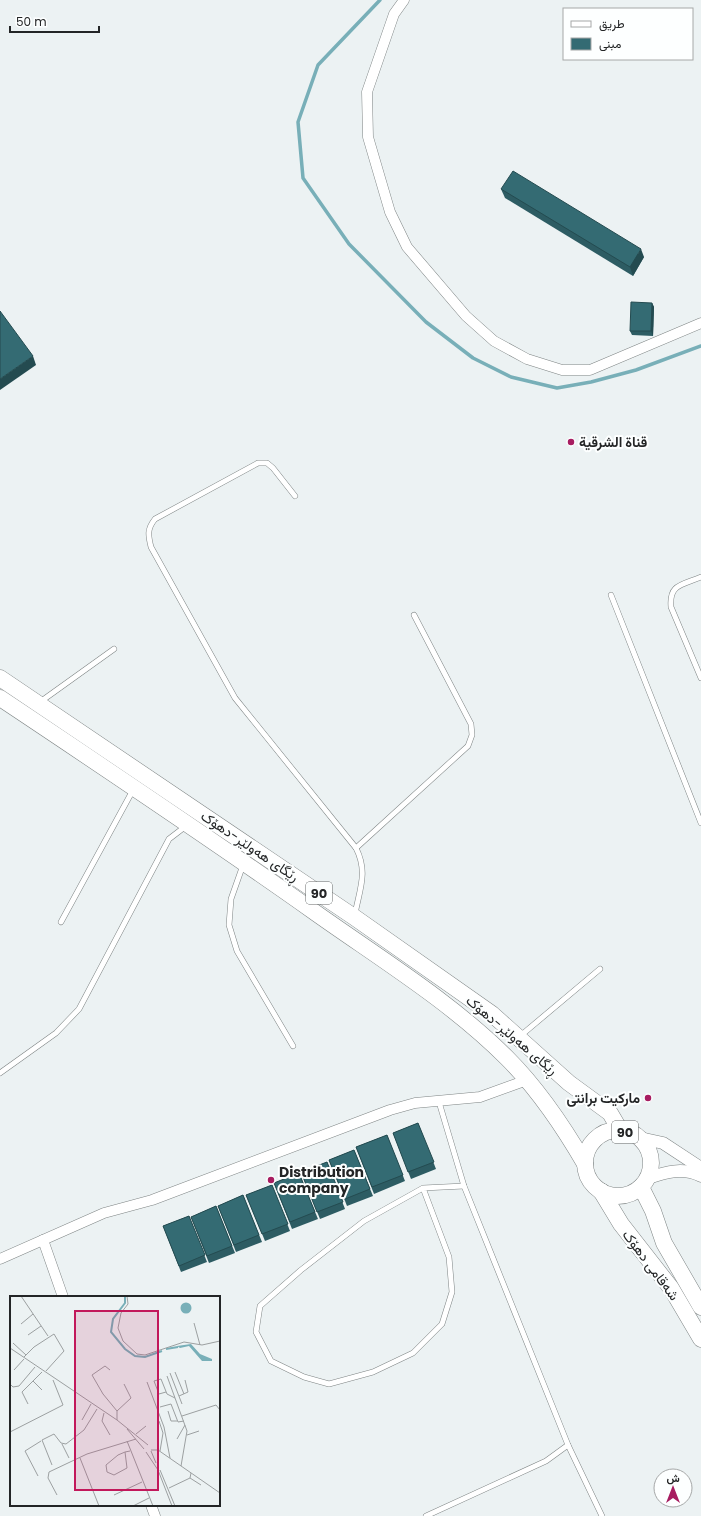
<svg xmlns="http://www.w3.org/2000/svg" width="701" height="1516" font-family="Poppins,Vazirmatn,sans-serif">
<rect width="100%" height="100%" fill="#ecf2f3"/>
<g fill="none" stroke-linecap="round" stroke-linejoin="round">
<polyline stroke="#78afb8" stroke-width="3.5" points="380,0 318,65 298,122 303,178 349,244 426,322 473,358 511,377 557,388 591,382 636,370 701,346"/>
<g stroke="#7e8484" stroke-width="6">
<g id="service">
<path d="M295,496l-22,-28 -6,-5h-9l-103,56c-8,10 -7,16 -4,28l84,151 121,150c12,24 4,40 -1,66"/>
<path d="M701,577c-19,8 -32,7 -30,30l30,71"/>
<polyline points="611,595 701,823"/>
<polyline points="40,702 114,649"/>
<polyline points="356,848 468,746 472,735 471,724 414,615"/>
<polyline points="243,865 231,899 229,925 237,951 293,1046"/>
<polyline points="61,922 133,790"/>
<polyline points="519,1037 600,969"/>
<polyline points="0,1073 56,1033 79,1009 169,839 186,826"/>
<polyline points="439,1102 464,1186 568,1445 602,1516"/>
<polyline points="423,1188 449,1257 452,1292 442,1324 413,1353 373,1372 329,1384 304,1377 271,1361 256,1332 260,1306 301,1270 364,1221 423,1188 464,1186"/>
<polyline points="426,1516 546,1461 568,1445"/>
</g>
</g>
<g stroke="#7e8484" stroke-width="11">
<g id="minor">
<polyline points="404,0 394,14 367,92 368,137 390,212 407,247 466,316 494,341 527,359 562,370 590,370 701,323"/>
<polyline points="43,1240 63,1297"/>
<polyline points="0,1259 104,1213 152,1200 390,1110 415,1103 480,1097 527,1080"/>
<polyline points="151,1505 155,1516"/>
</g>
</g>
<g stroke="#7e8484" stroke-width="13">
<g id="tertiary">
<polyline points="640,1138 663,1143 701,1168"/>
<path d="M648,1178c18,-6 35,-11 53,-2"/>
</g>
</g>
<g stroke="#7e8484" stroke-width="17">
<g id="trunk">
<polyline points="0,678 354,917 492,1014 569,1083 610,1113 620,1130"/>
<path d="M0,698c105,70 210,140 313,213 66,47 137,90 194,147 31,31 56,68 78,106"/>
<circle cx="618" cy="1163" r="33"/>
<polyline points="641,1187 653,1211 664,1243 701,1307"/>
<polyline points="601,1191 621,1224 671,1288 701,1339"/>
</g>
</g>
<use href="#service" stroke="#fff" stroke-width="5"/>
<use href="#minor" stroke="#fff" stroke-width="10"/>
<use href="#tertiary" stroke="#fff" stroke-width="12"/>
<use href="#trunk" stroke="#fff" stroke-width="16"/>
</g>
<g fill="#2d5c63">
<polygon points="501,189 644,257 633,276 505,198"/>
<polygon points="652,303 654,307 653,336 632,335 630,331"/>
<polygon points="418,1123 436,1169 411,1179 393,1133"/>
<polygon points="387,1135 405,1181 374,1194 356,1147"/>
<polygon points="354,1150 373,1196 347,1206 329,1160"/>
<polygon points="327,1162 345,1209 320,1219 301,1172"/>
<polygon points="299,1173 318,1219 292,1229 274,1183"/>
<polygon points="272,1185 290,1231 265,1241 246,1195"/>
<polygon points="243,1195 262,1242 236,1252 218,1206"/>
<polygon points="216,1206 235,1253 209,1263 191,1217"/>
<polygon points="189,1216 207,1262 181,1272 163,1226"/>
</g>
<g fill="#244b50">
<polygon points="641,249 644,257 633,276 630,267"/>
<polygon points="652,303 654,307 653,336 651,331"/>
<polygon points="33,356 36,365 0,390 0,379"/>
</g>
<g fill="#346b73" stroke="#244b50">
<polygon points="513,171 641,249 630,267 501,189"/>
<polygon points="631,302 652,303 651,331 630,331"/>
<polygon points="0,311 33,356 0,379"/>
<polygon points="418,1123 434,1162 408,1172 393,1133"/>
<polygon points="387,1135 403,1175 372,1187 356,1147"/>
<polygon points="354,1150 370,1189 345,1199 329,1160"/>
<polygon points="327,1162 343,1202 317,1212 301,1172"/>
<polygon points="299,1173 315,1212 290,1222 274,1183"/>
<polygon points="272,1185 288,1224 262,1234 246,1195"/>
<polygon points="243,1195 259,1235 234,1245 218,1206"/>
<polygon points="216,1206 232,1246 207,1256 191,1217"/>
<polygon points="189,1216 205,1255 179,1266 163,1226"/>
</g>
<g fill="#a71c60" stroke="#fdffff" stroke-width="1.5">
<circle cx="571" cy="442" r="4"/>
<circle cx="648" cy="1098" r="4"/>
<circle cx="271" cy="1180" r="4"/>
</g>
<g text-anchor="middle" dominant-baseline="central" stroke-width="4" stroke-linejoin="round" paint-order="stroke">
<g fill="#fdffff" stroke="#646667" stroke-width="1">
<rect x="306" y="882" width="26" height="22" rx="3"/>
<rect x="612" y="1121" width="26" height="22" rx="3"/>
</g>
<g font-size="13" font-weight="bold" fill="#232526">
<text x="319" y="893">90</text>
<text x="625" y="1132">90</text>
</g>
<g font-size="14" font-weight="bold" fill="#232526" stroke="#fdffff" text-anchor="start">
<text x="579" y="442">قناة الشرقية</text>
<text x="640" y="1098" text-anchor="end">مارکیت برانتی</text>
<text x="279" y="1172">Distribution<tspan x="279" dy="16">company</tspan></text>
</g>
<g font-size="14" fill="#232526" stroke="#fdffff">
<text transform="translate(250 846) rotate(34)">ڕێگای هەولێر-دهۆک</text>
<text transform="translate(512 1035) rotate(40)">ڕێگای هەولێر-دهۆک</text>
<text transform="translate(651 1265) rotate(53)">شەقامی دهۆک</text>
</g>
</g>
<g transform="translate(10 1296)">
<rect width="210" height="210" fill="#ecf2f3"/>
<path d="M170.5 12a5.5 5.5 0 1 1 11 0a5.5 5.5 0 1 1-11 0ZM181,48l9,10 12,5v2h-10l-13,-15 -9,2 -3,-2z" fill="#78afb8"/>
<path fill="none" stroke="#78afb8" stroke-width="2" d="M115,0v7l-12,16 -2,13 14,17 10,7 10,1 17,-6M156,53l12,-2"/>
<path fill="none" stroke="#9ca0a1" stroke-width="1" d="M11,0l27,40M117,0l1,8 -7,9 -3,15 5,13 14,13 8,1 39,-13 18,3 18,-4M184,27l6,22M11,28l12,-10M18,39l13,-9M3,47l13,12M0,52l107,72 31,25M14,61l10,-10 20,-13 10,17 -18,20M4,74l10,-11M100,74l-5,-4 -13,9 11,19 14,17v9M165,76l9,22M160,77l12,31M157,80l20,55 -6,35M23,85l9,9M137,86l17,45 6,31M0,88l3,3 6,-1 16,-19M156,96l-7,2 -5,-13 7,-2 6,15 8,4M169,100l9,-4 -3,-12M18,108l-6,-12 20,-20M150,111l11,-3 7,18 6,-1M107,115l14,-13 -7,-14M158,115l3,10h6M94,117l-2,8 8,14M172,120l34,-11 4,5M72,124l9,-16M149,125l4,12 -3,18M117,133l17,20M0,136l53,-27 -10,-25M126,138l10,-8M177,139l12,-4M167,143l8,-14M117,145l26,65M52,148l7,14M141,154h7l62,43M141,155l5,12M115,156l2,16 -13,7 -7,-3 -1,-7 12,-10 7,-3 5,-1M136,156l12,18 14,36M70,162l19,48M42,169l-10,-25 12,-6 7,9 5,1 18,-14 13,-21M150,174l15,36M28,180l-13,-25 16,-10M180,182l11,7M159,192l21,-10 1,-5M47,199l-9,-17 1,-6 38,-18 49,-15M104,199l28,-13M123,210l16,-8"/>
<path fill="#c2185b" fill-opacity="0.15" stroke="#c2185b" stroke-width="2" d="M65,15h83v179h-83z"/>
<rect width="210" height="210" fill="none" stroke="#232526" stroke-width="2"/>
</g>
<rect x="563" y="8" width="130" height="52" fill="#fdffff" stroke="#a6a8a8"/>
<rect x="571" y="21" width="20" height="6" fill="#ffffff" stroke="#a6a8a8"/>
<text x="599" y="28" font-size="12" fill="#232526">طريق</text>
<rect x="571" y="38" width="20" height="12" fill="#346b73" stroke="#a6a8a8"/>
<text x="599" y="48" font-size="12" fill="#232526">مبنى</text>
<g transform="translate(673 1488)"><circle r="19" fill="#fdffff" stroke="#a6a8a8"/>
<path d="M0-3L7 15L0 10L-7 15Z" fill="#a71c60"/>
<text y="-6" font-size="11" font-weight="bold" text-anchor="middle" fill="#232526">ش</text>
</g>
<path d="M10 26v6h89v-6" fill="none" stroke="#232526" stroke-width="2"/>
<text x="16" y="26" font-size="12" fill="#232526" stroke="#fdffff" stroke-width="3" paint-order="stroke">50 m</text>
</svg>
